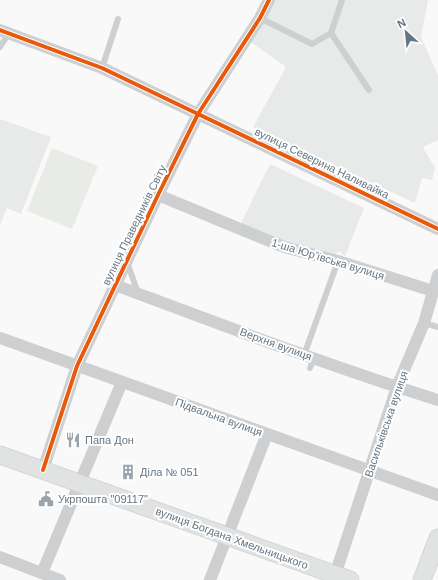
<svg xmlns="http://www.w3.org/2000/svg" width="438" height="580" font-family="Helvetica,sans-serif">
<rect width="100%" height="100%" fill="#f9f9f9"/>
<g fill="#e8e9e9">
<polygon points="274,0 428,0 421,37 438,76 438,140 423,147 435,168 432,180 422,178 415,203 253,127 286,67 251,42"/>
<polygon points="0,119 51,137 21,214 7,208 0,225"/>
<polygon points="270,164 364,208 345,256 339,251 335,255 285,244 240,225"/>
</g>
<polygon fill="#e8ebe6" points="52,148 98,166 72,229 27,211"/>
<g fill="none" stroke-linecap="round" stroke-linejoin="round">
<g stroke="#d5d6d7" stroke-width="19">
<g id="secondary">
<polyline points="0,455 350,580"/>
<polyline points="422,580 438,538"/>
</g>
</g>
<g stroke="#cecfd0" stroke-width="6">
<polyline points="260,18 312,44 331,33 369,90"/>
<polyline points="331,33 342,0"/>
<polyline points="0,47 9,33"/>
<polyline points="102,68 118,19"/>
<polyline points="127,262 138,293"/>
<polyline points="424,323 438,327"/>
<polyline points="304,355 338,261"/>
<polyline points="310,368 314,358"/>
</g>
<g stroke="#cecfd0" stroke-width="12">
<polyline points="0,30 102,68 438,229"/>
<polyline points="158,195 284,247 338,261 433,291"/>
<path d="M115,285c107,40 214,81 323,115"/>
<polyline points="0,338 438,495"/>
<polyline points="43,470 77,366 158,195 198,114 260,18 269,0"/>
<polyline points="0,557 60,580"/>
<polyline points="42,573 122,382"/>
<polyline points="335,575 397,387 424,323 438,275"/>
<polyline points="210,580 267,434"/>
</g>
<use href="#secondary" stroke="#e1e2e2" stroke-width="17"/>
<g stroke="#fff" stroke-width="6">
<g id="cycleway">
<polyline points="0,30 102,68 438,229"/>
<polyline points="43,470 77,366 158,195 198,114 260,18 269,0"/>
</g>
</g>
<use href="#cycleway" stroke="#e8590c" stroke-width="4"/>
</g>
<defs>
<g id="restaurant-bare" transform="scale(1.2)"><path d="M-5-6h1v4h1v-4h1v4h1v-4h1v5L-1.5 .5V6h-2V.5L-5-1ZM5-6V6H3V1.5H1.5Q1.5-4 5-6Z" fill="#99a4ac" stroke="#fff" stroke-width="2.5" paint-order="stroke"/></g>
<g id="building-bare" transform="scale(1.2)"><path d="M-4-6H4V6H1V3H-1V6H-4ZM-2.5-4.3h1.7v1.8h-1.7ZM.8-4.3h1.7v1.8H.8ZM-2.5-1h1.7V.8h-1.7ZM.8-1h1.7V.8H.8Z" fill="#99a4ac" stroke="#fff" stroke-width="2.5" paint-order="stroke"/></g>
<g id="civic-bare" transform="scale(1.2)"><path d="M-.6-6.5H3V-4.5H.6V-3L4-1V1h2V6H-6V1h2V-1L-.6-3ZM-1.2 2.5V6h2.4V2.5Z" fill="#99a4ac" stroke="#fff" stroke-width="2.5" paint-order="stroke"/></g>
</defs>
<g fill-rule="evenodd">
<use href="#restaurant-bare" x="73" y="440"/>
<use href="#building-bare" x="128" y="472"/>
<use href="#civic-bare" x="46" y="499"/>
</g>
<g text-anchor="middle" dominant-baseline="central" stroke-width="4" stroke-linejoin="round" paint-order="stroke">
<g font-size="11" fill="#657683" stroke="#fff">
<text transform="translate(322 163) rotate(26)">вулиця Северина Наливайка</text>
<text transform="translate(134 225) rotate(-64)">вулиця Праведників Світу</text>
<text transform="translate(328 259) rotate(17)">1-ша Юрʼївська вулиця</text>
<text transform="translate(276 344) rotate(20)">Верхня вулиця</text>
<text transform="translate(219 417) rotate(20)">Підвальна вулиця</text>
<text transform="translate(386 424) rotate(-71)">Васильківська вулиця</text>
<text transform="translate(232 538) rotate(20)">вулиця Богдана Хмельницького</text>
</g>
<g font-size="11" fill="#657683" stroke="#fff" text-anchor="start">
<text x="85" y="440">Папа Дон</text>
<text x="140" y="472">Діла № 051</text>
<text x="58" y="499">Укрпошта "09117"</text>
</g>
</g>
<g transform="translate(406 32) rotate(333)" stroke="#ffffff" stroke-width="3" paint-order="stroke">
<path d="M0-3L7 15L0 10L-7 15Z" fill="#657683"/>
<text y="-6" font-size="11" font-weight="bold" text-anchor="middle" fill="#657683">N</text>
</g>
</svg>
